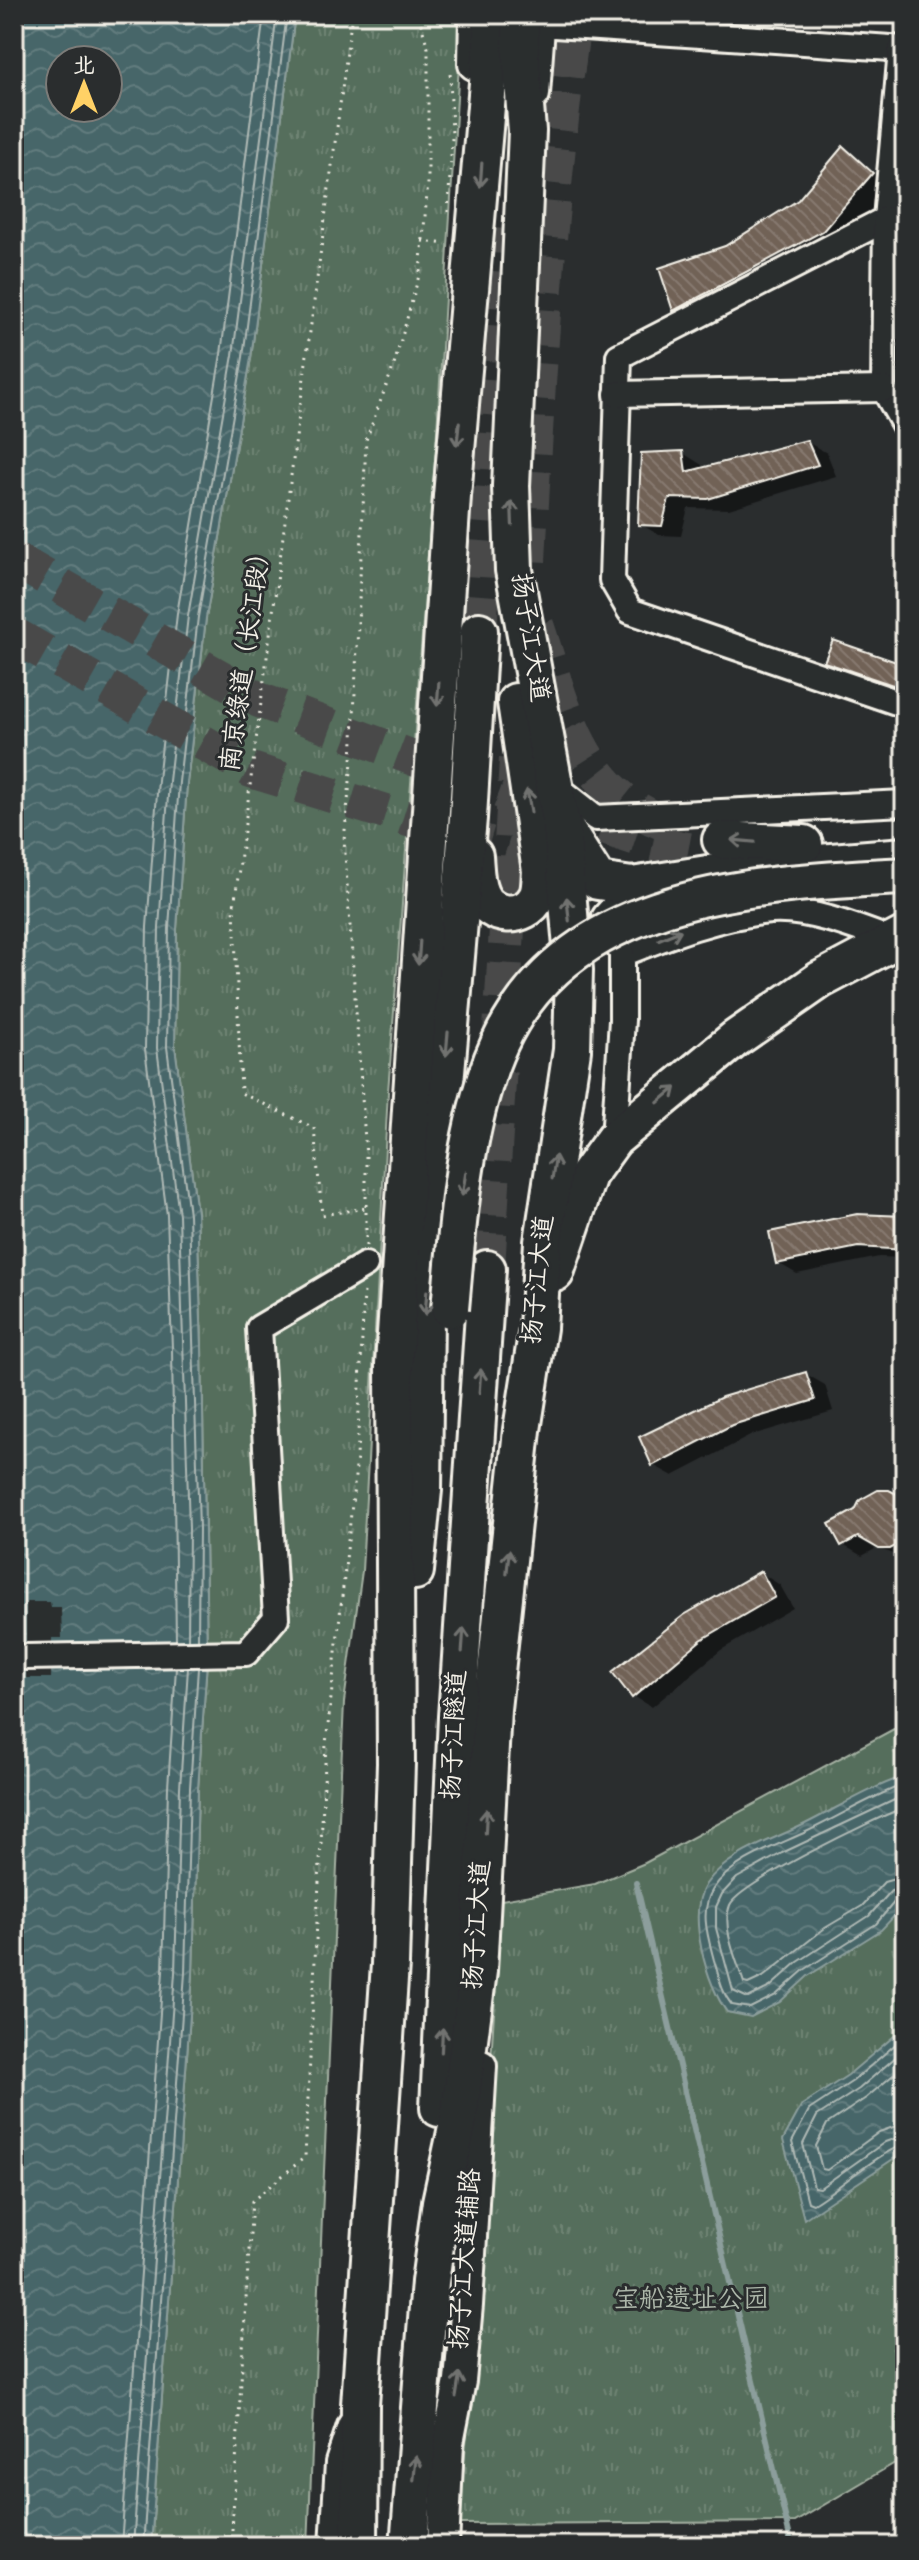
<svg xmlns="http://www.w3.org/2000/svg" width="919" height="2560" font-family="'Gochi Hand','LXGW WenKai TC',sans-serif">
<defs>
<pattern id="park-tufts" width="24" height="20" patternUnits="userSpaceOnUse" patternTransform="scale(2)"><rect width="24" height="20" fill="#556e5b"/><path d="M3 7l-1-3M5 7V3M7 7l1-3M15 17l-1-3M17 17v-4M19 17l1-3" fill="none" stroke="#6e8373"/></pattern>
<pattern id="water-waves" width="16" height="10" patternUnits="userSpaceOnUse" patternTransform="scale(2)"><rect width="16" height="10" fill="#476669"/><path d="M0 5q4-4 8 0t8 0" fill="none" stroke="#627c7e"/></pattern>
<pattern id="building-back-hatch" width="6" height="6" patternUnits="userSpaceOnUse" patternTransform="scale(2)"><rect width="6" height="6" fill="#716257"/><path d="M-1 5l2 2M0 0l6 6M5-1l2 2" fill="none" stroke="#86796f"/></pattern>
</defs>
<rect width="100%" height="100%" fill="#2a2d2e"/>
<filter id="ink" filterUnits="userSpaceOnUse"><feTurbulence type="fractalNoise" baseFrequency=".0125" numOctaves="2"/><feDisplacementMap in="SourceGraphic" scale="16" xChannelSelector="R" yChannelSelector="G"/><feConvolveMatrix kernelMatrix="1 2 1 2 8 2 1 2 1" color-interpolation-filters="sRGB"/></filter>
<g filter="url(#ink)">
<g fill="url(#park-tufts)" stroke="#a4b0a2" stroke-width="2">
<polygon points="295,14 462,14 436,448 388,1092 362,1571 344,1702 308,2546 151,2546 193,1974 198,1789 207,1661 202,1347 197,1213 175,1047 177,929 187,783 206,618 251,358"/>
<polygon points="905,1723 905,2457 795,2522 458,2524 469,2413 501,1900 595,1884 645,1863"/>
</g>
<g fill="url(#water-waves)" stroke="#8c9e9c" stroke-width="2" fill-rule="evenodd">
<path d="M14,14h281l-44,344 -45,260 -19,165 -10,146 -2,117 22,167 5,134 5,314 -9,128 -5,185 -42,572h-137zM60,60h48v48h-48z"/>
<path d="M905,1776v122l-5,12 -19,20 -73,46 -28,26 -29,15 -24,-5c-20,-26 -41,-98 -21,-128 21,-31 67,-44 99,-60 34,-17 64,-36 100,-48z"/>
<polygon points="905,2027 905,2151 804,2219 783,2140 802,2105 848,2075"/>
</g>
<polygon fill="#2a2d2e" points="26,1602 50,1602 51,1607 61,1607 62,1638 52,1638 51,1678 26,1678"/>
<g fill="#0007">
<polygon points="843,149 891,185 843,242 694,321 675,310 726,248 799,201"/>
<polygon points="807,442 827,453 836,476 729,509 688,508 681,536 659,535 640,524 683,453 702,465 703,469"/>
<polygon points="827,661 905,666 905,692 846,672"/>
<polygon points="905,1218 905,1258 879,1257 797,1274 778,1263"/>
<polygon points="806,1374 825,1385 833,1411 752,1435 673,1476 653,1465"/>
<polygon points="905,1499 905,1558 877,1548 862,1556 843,1545"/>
<polygon points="761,1573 780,1585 793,1608 721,1650 652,1707 633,1696"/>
</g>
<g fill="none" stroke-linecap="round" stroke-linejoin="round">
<g stroke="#afb9b5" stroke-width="2">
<polyline points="176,1640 172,1348 167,1215 145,1049 147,927 158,780 177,614 221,354 264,14"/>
<polyline points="188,1640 189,1528 179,1215 157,1048 159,928 169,781 188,616 233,355 277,14"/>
<polyline points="198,1640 199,1528 189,1214 167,1047 169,928 179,782 198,617 243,357 287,14"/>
<path d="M905,1784c-35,13 -65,32 -99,48 -30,14 -74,28 -93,57 -14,22 -5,48 1,71 5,16 7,32 18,45l18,3 26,-13 28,-25 72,-46 20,-24 9,-2"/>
<polyline points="905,1795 782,1853 737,1878 722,1894 716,1907 716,1928 733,1991 748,1998 770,1987 798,1962 869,1916 891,1891 905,1888"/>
<path d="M905,1807c-27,10 -166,77 -175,98 -9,22 7,56 14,78l4,1 15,-7 62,-49 37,-22 22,-24 21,-6"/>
<path d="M905,2036l-52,45 -44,29 -17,32 16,60 5,2c21,-12 73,-57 92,-59"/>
<polyline points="905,2049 859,2089 817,2116 803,2144 814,2187 820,2188 885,2142 905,2135"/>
<polyline points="905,2065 866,2098 827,2124 816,2146 822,2169 827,2170 879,2132 905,2123"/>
<polyline points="121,2546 163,1972 168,1787 176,1668"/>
<polyline points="133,2546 175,1973 180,1788 188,1668"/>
<polyline points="143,2546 185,1973 190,1788 198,1668"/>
</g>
<polyline stroke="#8c9e9c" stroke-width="6" points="636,1883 792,2546"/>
</g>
<g fill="url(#building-back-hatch)" stroke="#f4f1e8" stroke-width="2">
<polygon points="843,146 873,173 823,231 673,311 659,268 725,246 798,200"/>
<polygon points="807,440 818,465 708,499 669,498 662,526 638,525 641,453 683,451 686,472"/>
<polygon points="833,640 905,665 905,689 824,662"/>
<polygon points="857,1214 905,1216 905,1250 858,1247 776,1264 769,1232"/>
<polygon points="806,1372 815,1400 732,1425 652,1466 639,1437 722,1397"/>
<polygon points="878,1490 889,1490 905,1498 905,1541 890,1549 879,1549 858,1537 841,1546 829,1524 855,1510 860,1500"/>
<polygon points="761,1571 775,1597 701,1640 632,1698 612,1672 684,1615"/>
</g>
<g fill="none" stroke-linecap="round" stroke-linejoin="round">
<g stroke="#484a4a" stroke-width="36" stroke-dasharray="36 18" stroke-linecap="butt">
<polyline points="14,559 259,700 552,810 652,843 719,856 760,859"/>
<path d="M528,561c9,-184 21,-365 46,-547"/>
<path d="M536,625c28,83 41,167 134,200"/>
<polyline points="479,631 506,229"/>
<polyline points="14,635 251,770 534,858"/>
<polyline points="487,1269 517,759"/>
</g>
<g stroke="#f4f1e8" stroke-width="30">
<g id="minor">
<polyline points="540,24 905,49"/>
<polyline points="901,50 886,219 619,356 612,580 630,611 905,705"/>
<polyline points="886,219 884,389 905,426"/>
<polyline points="617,394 884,389"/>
<polyline points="554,785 596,818 905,803"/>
<path d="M632,886l-27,30 17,38c47,-19 97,-38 148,-43 37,-3 86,16 120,29"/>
<polyline points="614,1139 622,1020 622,954"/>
<polyline points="26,1657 246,1653 276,1618 259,1328 365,1265"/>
</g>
</g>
<g stroke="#f4f1e8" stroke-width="36">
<g id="major">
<polyline points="474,64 475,14"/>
<polyline points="534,94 540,14"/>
<polyline points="336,2546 341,2463 353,2426"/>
<polyline points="443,2546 448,2443 460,2381 467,2305 481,2066"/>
</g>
</g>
<g stroke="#f4f1e8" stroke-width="42">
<g id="highway">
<polyline points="563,826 598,881 632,886 733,870 905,856"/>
<polyline points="721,840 804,844"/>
<path d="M474,856c1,11 1,27 6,38 10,25 45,26 57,3 4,-8 3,-17 4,-26l-25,-169"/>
<polyline points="555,1273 588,1175 614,1139 735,1039 820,980 905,935"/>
<polyline points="415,1571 423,1490 425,1314 468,818 479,631"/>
<polyline points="439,2108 457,1717 487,1269"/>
<polyline points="359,2546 360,2405 390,1964 396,1763 394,1364 452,496 494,14"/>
<polyline points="409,2546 430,2282 441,2202 458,2123 478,1971 492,1709 522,1430 538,1328 543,1242 572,1050 574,970 561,822 514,570 511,486 527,131 520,45 521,14"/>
</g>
</g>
<g stroke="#f4f1e8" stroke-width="3" stroke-dasharray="2 6" stroke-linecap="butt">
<polyline points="352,14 234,907 241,1093 314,1128 322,1215 366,1208"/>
<polyline points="448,212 452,138 450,72"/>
<polyline points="422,241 446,244"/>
<polyline points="366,1246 366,1155 344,840 352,762 366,440 394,365 420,272 428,183 428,48 418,14"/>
<polyline points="231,2546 252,2201 305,2157 326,1744 357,1458 364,1290"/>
</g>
<use href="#minor" stroke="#2a2d2e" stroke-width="24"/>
<use href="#major" stroke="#2a2d2e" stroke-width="30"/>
<use href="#highway" stroke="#2a2d2e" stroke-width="36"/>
<g stroke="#f4f1e8" stroke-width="42" stroke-linecap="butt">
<path id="highway-bridge" d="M450,1309c7,-78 12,-159 37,-234 59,-182 257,-191 418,-199"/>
</g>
<use href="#highway-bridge" stroke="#2a2d2e" stroke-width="36"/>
</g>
<defs><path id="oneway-shaft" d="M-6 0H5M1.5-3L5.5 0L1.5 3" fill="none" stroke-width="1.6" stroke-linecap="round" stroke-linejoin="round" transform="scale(2)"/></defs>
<g stroke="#71726f">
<use href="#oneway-shaft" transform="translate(481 175) rotate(94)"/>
<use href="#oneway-shaft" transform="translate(458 434) rotate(96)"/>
<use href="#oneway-shaft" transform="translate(512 513) rotate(-92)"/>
<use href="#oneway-shaft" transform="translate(438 694) rotate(94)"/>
<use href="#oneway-shaft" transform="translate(529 801) rotate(-100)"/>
<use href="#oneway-shaft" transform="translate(743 841) rotate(-175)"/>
<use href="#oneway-shaft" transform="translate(568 909) rotate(-96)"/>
<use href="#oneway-shaft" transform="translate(670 935) rotate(-22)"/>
<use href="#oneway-shaft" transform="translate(419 953) rotate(94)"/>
<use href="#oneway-shaft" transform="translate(447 1044) rotate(95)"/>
<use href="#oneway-shaft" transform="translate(667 1095) rotate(-40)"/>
<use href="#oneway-shaft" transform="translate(554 1167) rotate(-81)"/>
<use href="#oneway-shaft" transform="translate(464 1184) rotate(99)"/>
<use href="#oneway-shaft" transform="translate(426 1303) rotate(94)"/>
<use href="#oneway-shaft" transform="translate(480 1381) rotate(-86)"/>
<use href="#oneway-shaft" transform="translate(508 1562) rotate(-84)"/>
<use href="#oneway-shaft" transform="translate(463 1640) rotate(-86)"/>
<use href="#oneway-shaft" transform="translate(486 1821) rotate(-87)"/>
<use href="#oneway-shaft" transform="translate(442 2040) rotate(-87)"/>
<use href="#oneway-shaft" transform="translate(458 2385) rotate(-81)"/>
<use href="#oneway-shaft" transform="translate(415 2468) rotate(-84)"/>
</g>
</g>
<g text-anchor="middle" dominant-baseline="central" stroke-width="6" stroke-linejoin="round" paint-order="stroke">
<g font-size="26" fill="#f4f1e8" stroke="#2a2d2e">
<text transform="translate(527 638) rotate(81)">扬子江大道</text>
<text transform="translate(249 656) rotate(-82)">南京绿道（长江段）</text>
<text transform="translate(541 1280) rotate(-84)">扬子江大道</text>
<text transform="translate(457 1735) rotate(-87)">扬子江隧道</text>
<text transform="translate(480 1925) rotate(-86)">扬子江大道</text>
<text transform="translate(468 2259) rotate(-86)">扬子江大道辅路</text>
</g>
<g font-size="26" fill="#acb6a9" stroke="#2a2d2e">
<text x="691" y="2302">宝船遗址公园</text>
</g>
</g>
<rect width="919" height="2560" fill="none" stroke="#2a2d2e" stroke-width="48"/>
<rect x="24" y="24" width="871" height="2512" fill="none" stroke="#f4f1e8" stroke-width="3" filter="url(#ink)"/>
<g transform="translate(84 84)"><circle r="38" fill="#2a2d2e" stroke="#7b7b78" stroke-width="2"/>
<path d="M0-6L14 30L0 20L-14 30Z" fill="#ffd166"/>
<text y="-12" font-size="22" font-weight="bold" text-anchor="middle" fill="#f4f1e8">北</text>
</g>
</svg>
